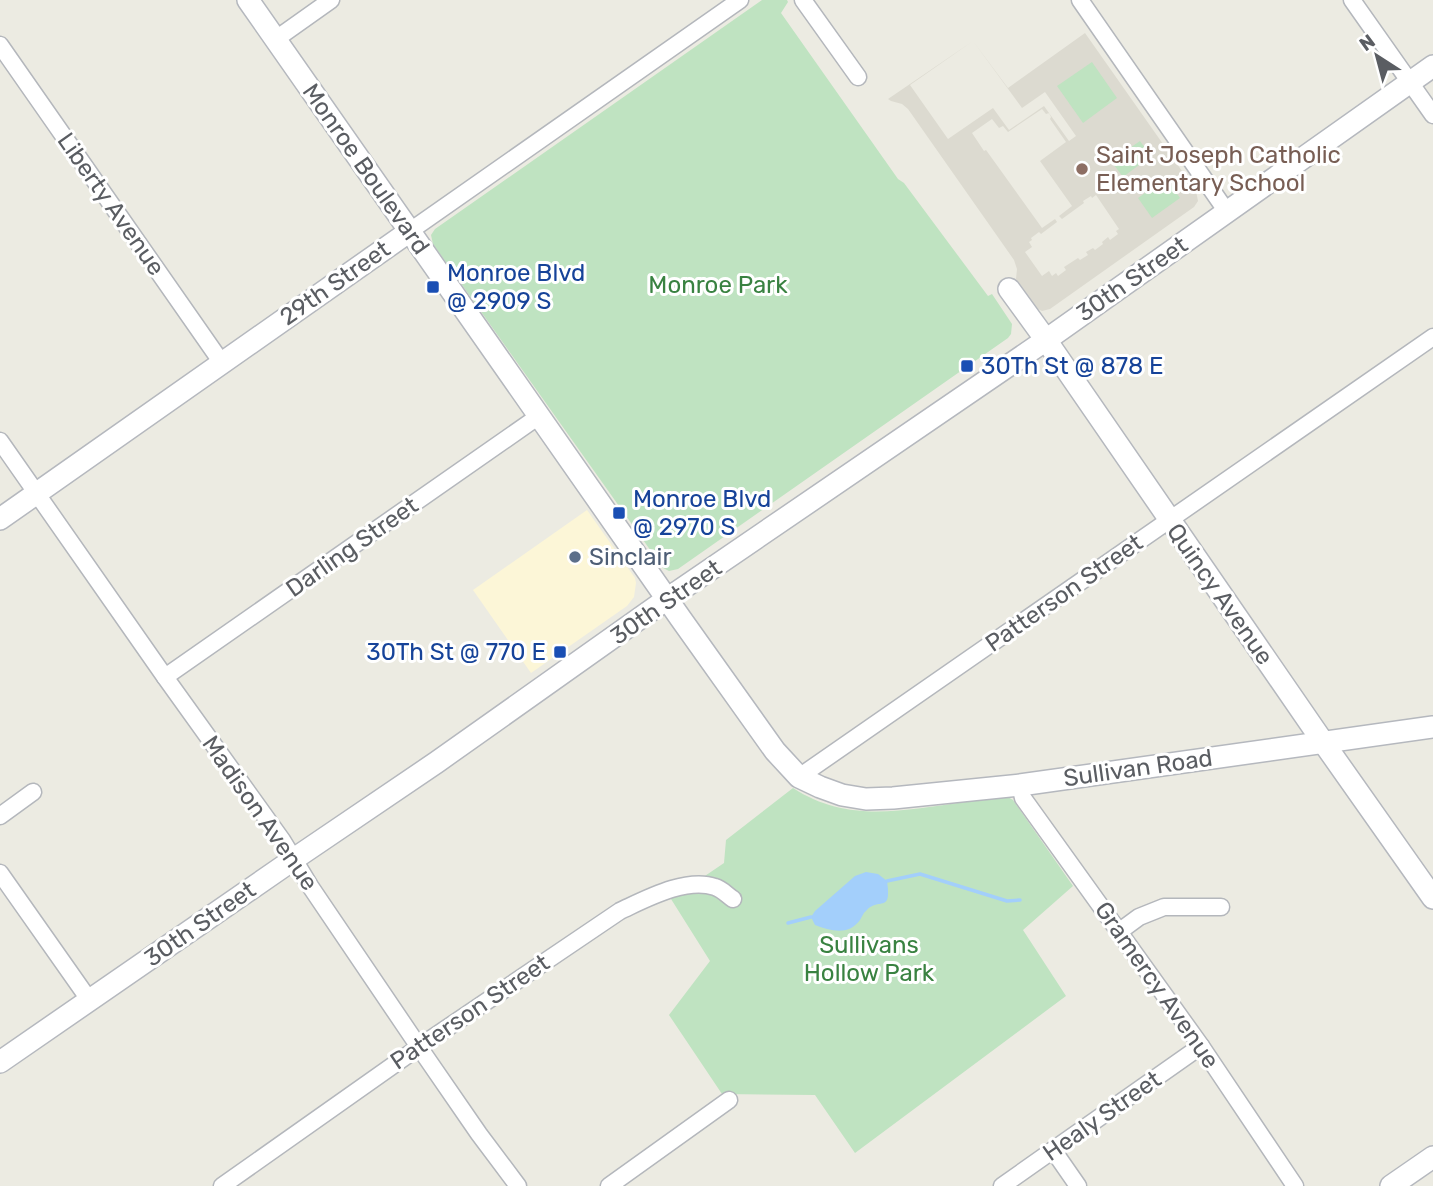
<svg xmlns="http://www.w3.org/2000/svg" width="1433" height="1186" font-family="Rubik,sans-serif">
<rect width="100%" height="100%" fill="#ecebe2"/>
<polygon fill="#fcf6d7" points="587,510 635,578 636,583 634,597 627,606 531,673 473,590"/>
<path fill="#dcdad0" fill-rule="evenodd" d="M1085,33l111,158 2,10 -4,6 -144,102 -8,2 -8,-4 -18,-28 1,-10 -3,-9 -106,-151 -6,-5 -11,-3 -3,-2 85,-58 35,47zM973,41l49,67 23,-16 31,44 -7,5 -25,-35 -35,24 -16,-22 -45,31 -38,-54zM1042,109l4,5 3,-1 2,4 -1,2 16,23 -26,19 32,45 -13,10 3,3 22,-16 -1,-2 8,-5 1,2 4,-3 23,34 -3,2 2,3 -8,6 -2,-3 -6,5 1,2 -8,6 -2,-2 -7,4 2,3 -8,5 -2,-2 -14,9 2,3 -8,6 -2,-3 -4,3 -3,-5 -7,5 -17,-24 7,-5 -3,-5 3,-2 -1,-2 8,-6 2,2 16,-12 -2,-3 -13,9 -56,-78 -2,1 -12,-18 20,-14 7,9 4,-2 5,6z"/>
<g fill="#bfe3c1">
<polygon points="762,0 787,0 788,2 781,13 898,179 904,183 988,296 992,294 1012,324 1011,334 1008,338 678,569 669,571 663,568 433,244 431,235 435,229"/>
<polygon points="1092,62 1117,98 1083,123 1057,86"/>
<polygon points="1140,141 1151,156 1123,177 1111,161"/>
<polygon points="1166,178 1180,198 1152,218 1138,198"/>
<path d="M793,788c55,36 111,22 172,14 14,-2 29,-5 43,-5l5,3 60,86 -50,44 43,66 -211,157 -40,-58 -93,-1 -53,-79 41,-54 -39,-62 53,-36 2,-23z"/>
</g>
<path fill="#a3cffb" d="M866,872l12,2 9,7c5,34 -8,15 -21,30 -3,2 -4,6 -6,9 -12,16 -29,11 -45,5l-4,-8 4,-6 40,-35z"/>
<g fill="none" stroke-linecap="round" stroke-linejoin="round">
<g stroke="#a3cffb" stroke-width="3.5">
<polyline points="887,881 920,874 1007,901 1020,900"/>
<polyline points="788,923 811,917"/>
</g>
<g stroke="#b4b7bc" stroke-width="19">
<g id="street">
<polyline points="803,0 858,77"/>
<polyline points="1080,0 1227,212"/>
<polyline points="1352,0 1433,115"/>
<polyline points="276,39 331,0"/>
<polyline points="0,45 222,363"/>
<polyline points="410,231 740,0"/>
<polyline points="0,441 165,677 282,840 310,886 419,1047 479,1134 518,1186"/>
<polyline points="165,677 539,416"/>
<polyline points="799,777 1433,337"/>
<polyline points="1020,785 1023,798 1201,1046 1295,1186"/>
<polyline points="0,816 33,792"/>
<polyline points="0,873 90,1001"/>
<polyline points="1120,931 1139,917 1164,907 1221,907"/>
<polyline points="1053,1150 1078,1186"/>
<path d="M222,1186l197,-139 201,-136c26,-12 66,-34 95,-24 7,2 12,8 18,12"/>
<polyline points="609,1186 729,1100"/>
<polyline points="1002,1186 1201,1046"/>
</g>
</g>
<g stroke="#b5b8be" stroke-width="24">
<g id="secondary">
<polyline points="248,0 681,619 775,751 799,777 820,787 842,795 866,799 893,798 1020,785 1433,727"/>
<polyline points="1009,289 1046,340 1323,742 1433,898"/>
<polyline points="0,519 410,231"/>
<polyline points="0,1062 294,859 437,762 667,599 1046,340 1433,66"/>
<polyline points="1391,1186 1433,1157"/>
</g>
</g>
<use href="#street" stroke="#fff" stroke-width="16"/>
<use href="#secondary" stroke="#fff" stroke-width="21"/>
</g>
<circle fill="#8d6e63" stroke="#fff" stroke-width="2.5" cx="1082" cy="169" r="7"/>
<g fill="#1a4fb4" stroke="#fff" stroke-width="2.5">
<rect x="426" y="280" width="14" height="14" rx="3.5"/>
<rect x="960" y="359" width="14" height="14" rx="3.5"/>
<rect x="612" y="506" width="14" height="14" rx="3.5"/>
<rect x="553" y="645" width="14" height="14" rx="3.5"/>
</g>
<circle fill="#5c6f8a" stroke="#fff" stroke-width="2.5" cx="575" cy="557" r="7"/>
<g text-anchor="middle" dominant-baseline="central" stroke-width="6" stroke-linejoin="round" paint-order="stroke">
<g font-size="24" fill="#785e54" stroke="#fff" text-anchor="start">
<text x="1096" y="155">Saint Joseph Catholic<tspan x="1096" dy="28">Elementary School</tspan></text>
</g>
<g font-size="24" fill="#5a5d62" stroke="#fff">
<text transform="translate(366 169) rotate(55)">Monroe Boulevard</text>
<text transform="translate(111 204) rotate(55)">Liberty Avenue</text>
<text transform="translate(1132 279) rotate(-35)">30th Street</text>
<text transform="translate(335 283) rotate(-35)">29th Street</text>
<text transform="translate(352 547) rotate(-35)">Darling Street</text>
<text transform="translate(1064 593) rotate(-35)">Patterson Street</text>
<text transform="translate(1220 594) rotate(55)">Quincy Avenue</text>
<text transform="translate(666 602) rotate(-35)">30th Street</text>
<text transform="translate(1138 768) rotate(-8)">Sullivan Road</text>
<text transform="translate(260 813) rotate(55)">Madison Avenue</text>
<text transform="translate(200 924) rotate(-35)">30th Street</text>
<text transform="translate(1157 985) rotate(55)">Gramercy Avenue</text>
<text transform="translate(470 1012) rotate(-34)">Patterson Street</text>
<text transform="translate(1102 1116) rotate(-35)">Healy Street</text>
</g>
<g font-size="24" fill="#164399" stroke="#fff" text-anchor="start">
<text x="447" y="273">Monroe Blvd<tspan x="447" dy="28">@ 2909 S</tspan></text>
<text x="981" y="366">30Th St @ 878 E</text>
<text x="633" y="499">Monroe Blvd<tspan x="633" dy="28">@ 2970 S</tspan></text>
<text x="546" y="652" text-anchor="end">30Th St @ 770 E</text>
</g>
<g font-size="24" fill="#398241" stroke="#fff">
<text x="718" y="285">Monroe Park</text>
<text x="869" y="945">Sullivans<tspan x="869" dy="28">Hollow Park</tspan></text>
</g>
<g font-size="24" fill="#4e5e75" stroke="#fff" text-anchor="start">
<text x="589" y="557">Sinclair</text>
</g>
</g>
<g transform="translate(1377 56) rotate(324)" stroke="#ffffff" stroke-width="5" paint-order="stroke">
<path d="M0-5L12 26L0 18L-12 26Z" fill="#5a5d62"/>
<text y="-10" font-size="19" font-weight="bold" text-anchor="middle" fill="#5a5d62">N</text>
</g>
</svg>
